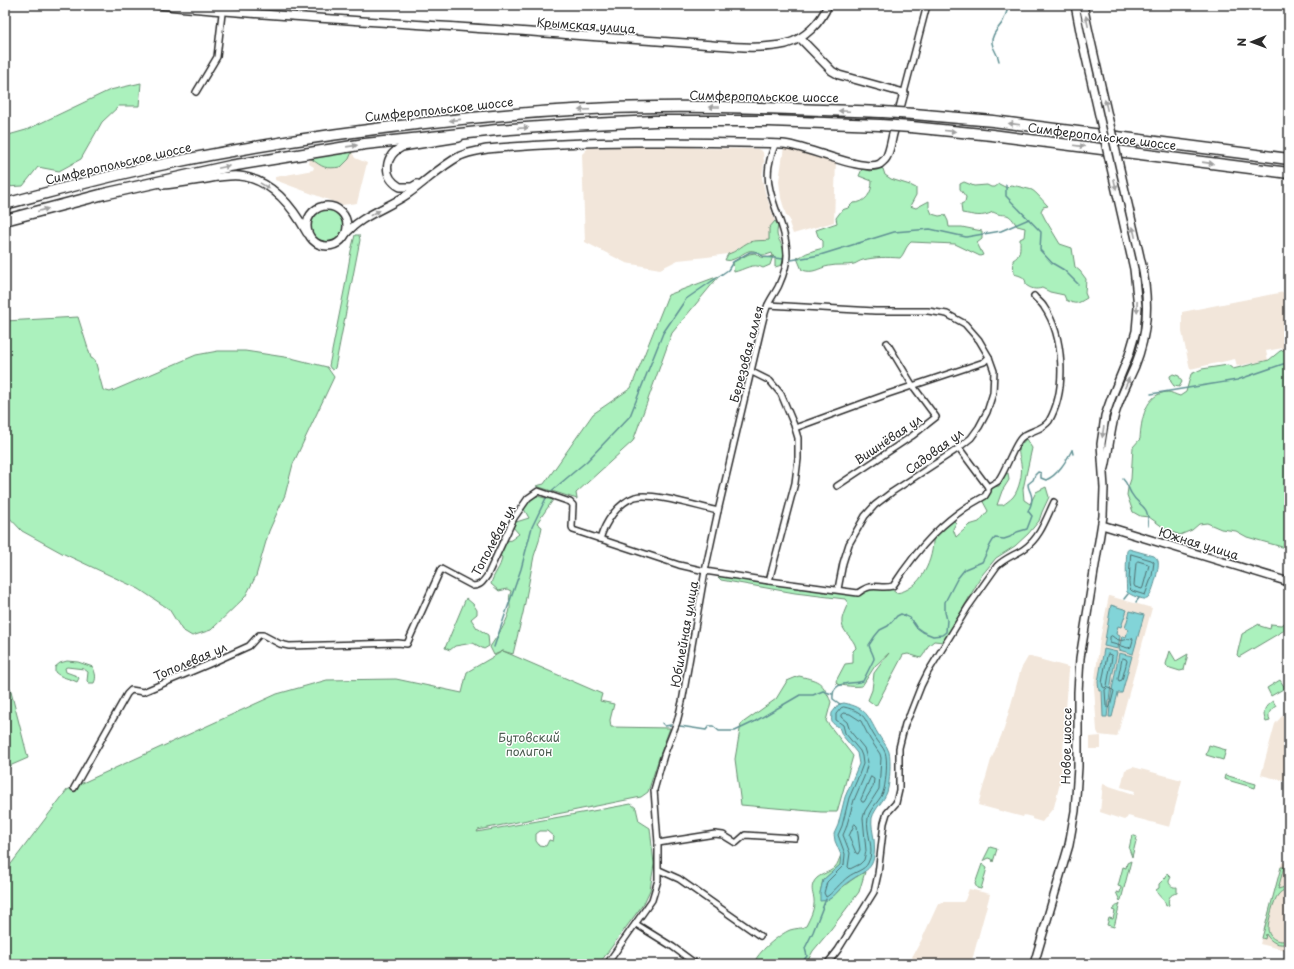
<svg xmlns="http://www.w3.org/2000/svg" width="1294" height="969" font-family="'Playpen Sans',sans-serif">
<rect width="100%" height="100%" fill="#fff"/>
<filter id="ink" filterUnits="userSpaceOnUse"><feTurbulence type="fractalNoise" baseFrequency=".025" numOctaves="2"/><feDisplacementMap in="SourceGraphic" scale="8" xChannelSelector="R" yChannelSelector="G"/><feConvolveMatrix kernelMatrix="1 2 1 2 8 2 1 2 1" color-interpolation-filters="sRGB"/></filter>
<g filter="url(#ink)">
<g fill="#f2e6da">
<polygon points="674,145 698,148 758,149 763,152 764,162 762,178 765,192 775,221 769,228 769,240 738,248 734,253 707,257 678,260 660,269 626,263 585,242 582,154 588,148"/>
<polygon points="784,147 836,160 834,222 793,234 789,223 790,222 790,220 786,215 781,198 779,181"/>
<polygon points="352,152 355,158 367,163 357,203 342,205 275,180 275,177 313,170 314,167 309,164 310,158"/>
<polygon points="1289,291 1289,347 1266,351 1268,360 1237,366 1235,359 1190,369 1182,332 1182,312"/>
<polygon points="1109,596 1152,608 1117,737 1099,735 1097,731 1094,687 1100,639"/>
<polygon points="1028,657 1031,657 1068,667 1069,669 1061,779 1054,807 1042,822 1032,819 1032,817 1024,815 1023,817 978,805 991,760 1004,729 1021,669"/>
<polygon points="1289,711 1289,782 1261,775 1275,724 1282,716"/>
<polygon points="1101,736 1101,749 1090,749 1090,737"/>
<polygon points="1133,767 1182,780 1170,827 1128,816 1127,818 1124,820 1100,812 1103,784 1134,794 1135,791 1121,787 1125,770"/>
<polygon points="1282,862 1289,864 1289,951 1260,944"/>
<polygon points="969,889 990,894 971,964 916,964 916,961 912,957 922,939 938,904 943,902 963,902 965,900"/>
</g>
<g fill="#abf1bd" stroke="#6b8e74" fill-rule="evenodd">
<polygon points="141,83 139,106 119,106 102,122 81,159 59,171 38,167 23,186 5,187 5,136 26,130 110,90"/>
<path d="M352,152l-3,7 -8,8c-17,2 -17,1 -31,-9z"/>
<path d="M877,167l6,2 2,6 6,4 19,6 6,3v7l-6,11 6,2 13,-7v6l3,7 7,2 6,-1 3,6 1,6h13l20,4v8l-5,4 6,12 -3,1 -25,-12 -44,-2c-6,5 -6,11 -11,16 -13,-1 -25,-1 -37,2 -4,1 -6,3 -9,4 -8,2 -17,0 -25,2 -11,2 -15,8 -27,4l-5,-12c6,-2 8,-5 13,-6 4,-2 7,-2 13,-4v-7l-5,-5 -2,-6 21,-7 -1,-5 6,-8 6,-2 5,-5c13,0 19,-10 19,-22l-13,-5 3,-7 9,2z"/>
<path d="M964,182l10,4 13,-1 4,2h4l4,-3 8,4 3,-3c3,0 19,4 22,5 5,3 11,11 16,16l-5,1 -2,4 4,8 15,25 12,4 3,19 5,4 6,8 -1,14 2,5c-10,6 -11,7 -21,2l-2,-5 -14,-3 -8,-4c-6,2 -11,1 -16,-3 0,-8 -5,-9 -12,-11l-1,-14c8,-4 7,-12 7,-21l4,-2 1,-9 -8,-2c-11,-18 -11,-7 -24,-14 -12,6 -18,3 -31,1l-1,-9 4,-2 1,-5 -6,-8v-5z"/>
<circle cx="327" cy="226" r="17"/>
<path d="M775,221l3,4c-2,12 -1,10 4,21 4,5 1,13 0,19l-7,2v-9l-2,-2 -3,9 -7,3c-10,-6 -19,2 -29,4l-1,-10 16,-8 6,-1c6,5 11,6 18,3l-1,-3 -6,2h-5c-13,-11 -18,2 -30,5 0,1 -6,0 -6,0l3,-6c8,-2 13,-8 21,-12 6,-2 14,-1 20,-2v-12z"/>
<polygon points="355,235 359,235 360,240 335,368 333,370 331,369 329,366 345,286 351,251"/>
<polygon points="719,276 672,333 633,441 576,493 577,499 536,486 544,484 593,414 631,388 668,295"/>
<polygon points="78,317 91,358 95,360 103,390 110,392 196,355 218,351 245,351 291,358 327,367 334,377 293,464 285,495 269,531 256,576 245,597 211,630 192,636 182,630 169,609 139,589 62,553 22,531 5,513 5,321"/>
<path d="M1289,348v201l-42,-12 -11,-6 -15,-2 -14,-6 -8,1 -7,6 -12,5 -13,-5 -18,-13 -9,-1 -7,-4 -6,-17 1,-7 3,-9 2,-32 7,-8c1,-18 5,-46 28,-47 3,0 8,3 12,4l6,-4 5,-18 11,-5 26,-4 5,4 36,-9 11,-9z"/>
<polygon points="1173,374 1179,376 1182,382 1179,387 1174,386 1171,382 1170,376"/>
<path d="M1026,439l6,9 -9,41 1,11 6,4 6,-12 10,-5 3,10 -7,15 -3,9 -11,13 -13,12 -19,12 -14,17 -38,67 -10,-1 -6,5 -4,8 -3,4 -13,-4 -5,1 -27,51 -8,-6 4,-10 2,-17 15,-20 -14,13 -13,20c-5,1 -20,0 -25,-2l-1,-3 9,-17 8,-1v-12l3,-3c-2,-11 -16,-16 -14,-29 1,-5 4,-11 6,-16l-3,-4 -50,-6 -74,-13 -4,-4 3,-3 138,20 7,-5 24,-1 7,6c25,-3 38,-34 37,-56l16,-21 7,7 -3,6 3,8 9,-8 4,-4 10,-3 9,-11 -7,-13 9,-5 3,-6 6,-1 5,-11 4,-2 1,7 -7,11 -5,14h6c3,-2 7,-5 10,-8 6,-7 10,-24 8,-33 -2,-13 -6,-13 5,-25z"/>
<path d="M537,496l16,4 -16,23 5,4 -3,14 -5,15 -11,57 -10,41 -10,-3 99,43 -2,7 14,3 -4,16 1,7 59,1 -10,27 -12,37 -7,5 -163,33 -1,2 154,-28 5,4 3,13 11,7 4,36 -4,26 -6,13 -45,61h-594v-38h1l-1,-54 62,-82 210,-96 50,-14 69,-1 66,14 5,-21 36,-21 -9,4 -4,-8c7,-11 15,-21 19,-34 3,-9 -2,-11 2,-22l-4,-2 -8,2 -8,-7c2,-10 10,-16 11,-27l-5,-3 6,-12 8,-2 8,-6 -7,-8 1,-3 16,-5 -5,-9 5,-10zM540,831h7l7,6 -1,4 -4,-1 -3,6 -7,-1 -3,-4v-7z"/>
<polygon points="466,598 473,604 477,610 477,614 471,619 477,628 488,635 489,646 484,649 473,643 455,646 450,650 445,648"/>
<polygon points="1289,621 1289,625 1287,627 1288,628 1239,657 1237,655 1242,634 1259,624 1260,626 1270,629 1271,624 1281,625"/>
<polygon points="1170,651 1176,661 1188,654 1184,670 1180,671 1167,667 1166,664"/>
<path d="M67,661l11,1 15,5c2,6 4,10 1,16h-5l-2,-2 1,-9 -4,-3 -17,-2 -2,1 1,4 11,4 2,2 -2,4c-8,-4 -16,-4 -22,-10v-5l5,-4z"/>
<path d="M799,676c22,5 23,6 32,26l-5,19 27,35 -16,56h-16l-80,-7 -6,-46 6,-35 35,-25 11,-18z"/>
<polygon points="5,679 10,688 28,758 5,768"/>
<polygon points="1280,680 1285,688 1271,696 1267,688"/>
<path d="M1273,701l3,5c-6,4 -9,8 -6,15l-4,1c-4,-9 -2,-16 7,-21z"/>
<polygon points="1209,745 1226,750 1223,760 1206,755"/>
<polygon points="1225,775 1256,784 1255,788 1224,779"/>
<polygon points="1132,835 1137,837 1132,857 1129,849"/>
<polygon points="990,847 997,849 993,862 992,859 989,858 983,861"/>
<path d="M841,855l-1,10 -17,15 -3,13 10,6c11,-11 21,-20 35,-27l-6,20 -31,41 -15,18 -7,13h-52c2,-11 26,-30 36,-34 6,-2 11,-1 16,-4 4,-8 9,-17 8,-27 -1,-5 -3,-10 -1,-15 3,-10 16,-10 22,-17 3,-3 4,-8 6,-12z"/>
<polygon points="1131,861 1121,900 1120,901 1116,892 1120,893 1121,887 1118,886 1123,867 1126,868 1127,863"/>
<polygon points="982,864 987,868 981,889 977,888 975,884"/>
<path d="M1281,867h3l-6,22 11,-3v3c-5,1 -8,2 -11,6 -4,4 -10,27 -10,33 0,11 12,16 21,11v4c-10,3 -18,0 -23,-9l-1,5 -3,-1z"/>
<path d="M1167,873l4,4 -2,4c0,4 4,7 8,6v6c-7,1 -10,6 -8,12l-3,1c-1,-7 -8,-9 -10,-16l3,-2v-4l7,-7z"/>
<polygon points="1120,903 1114,927 1107,925 1109,918 1113,919 1115,911 1112,910"/>
</g>
<g fill="#82d4d8" stroke="#5f9093">
<path d="M1129,549l25,7c2,2 3,2 4,5 2,5 -6,36 -11,38 -4,1 -17,-4 -20,-7 -1,-4 -1,-38 0,-41 0,-1 1,-1 2,-2z"/>
<polygon points="1111,605 1127,610 1121,627 1118,626 1116,634 1120,636 1118,649 1104,646"/>
<polygon points="1130,611 1144,615 1133,654 1119,650 1122,636 1126,637 1128,629 1125,628"/>
<polygon points="1104,649 1117,652 1112,677 1107,717 1103,717 1102,691 1099,691 1098,682"/>
<polygon points="1119,653 1132,656 1122,693 1118,693 1112,717 1109,717 1111,695"/>
<path d="M844,703c23,5 23,12 34,31 3,6 9,11 11,18 2,8 1,31 -2,40 -3,9 -12,16 -15,26 -1,6 1,15 2,21 3,34 -8,29 -30,46 -9,8 -11,16 -24,16v-8l3,-13 17,-15 1,-10 -6,-14 -1,-7 4,-9 7,-28 14,-33 -2,-11 -15,-18 -3,-8c-8,-4 -8,-4 -7,-14l7,-9z"/>
</g>
<g fill="none" stroke-linecap="round" stroke-linejoin="round">
<g stroke="#4e6f70" stroke-width="1">
<polygon points="1131,554 1151,560 1154,562 1152,576 1145,595 1132,591 1130,589 1129,583"/>
<polygon points="1138,561 1148,564 1149,565 1143,587 1142,589 1135,587 1134,585 1136,563"/>
<path d="M1112,636c8,7 12,4 20,2l1,2 -2,7 -3,1 -18,-5v-6z"/>
<polygon points="1108,654 1111,655 1112,657 1107,686 1105,688 1103,687 1102,683 1107,656"/>
<polygon points="1123,658 1126,659 1127,661 1122,680 1119,681 1118,679 1122,659"/>
<polygon points="1108,688 1113,690 1114,691 1110,707 1109,708 1106,706 1105,690"/>
<path d="M844,707c23,5 20,13 31,30 3,5 8,10 10,15 3,8 1,28 -1,37 -2,11 -14,18 -16,29 -3,14 8,31 0,45 -3,7 -14,9 -20,14 -6,4 -17,18 -22,20l-2,-4 3,-11 17,-17 1,-11 -7,-19 4,-9 7,-28 8,-18 6,-16 -1,-8 -2,-5 -15,-18 -2,-8 -7,-5v-6l5,-6z"/>
<polygon points="844,713 850,714 861,721 870,739 880,754 881,758 879,789 865,811 863,818 866,851 864,860 860,864 850,869 848,867 850,853 843,835 846,828 854,800 864,777 868,762 864,748 850,731 847,722 841,717 841,715"/>
<polygon points="871,777 874,779 873,787 864,802 862,802 861,800"/>
<polygon points="855,824 857,826 860,850 858,854 856,853 849,836 854,825"/>
</g>
<g stroke="#5f9093" stroke-width="1.5">
<path d="M999,61c-1,-7 -6,-11 -7,-18 -1,-8 6,-14 10,-20 3,-5 5,-12 7,-18"/>
<polyline points="1006,185 1006,196 1041,232 1040,250 1052,263 1064,270 1078,284"/>
<polyline points="791,260 820,255 894,232 930,229 966,237 1001,231 1029,219"/>
<polyline points="1151,394 1237,380 1283,364 1289,364"/>
<polyline points="1072,450 1073,454"/>
<path d="M1123,479c5,5 5,9 8,14 8,15 19,11 17,33"/>
<polyline points="549,493 587,461 630,416 663,333 686,299 728,270 733,262 750,252 757,252 764,257 784,259"/>
<polyline points="1124,599 1128,594"/>
<polyline points="1136,602 1139,598"/>
<polyline points="494,647 521,569 532,527 547,496"/>
<path d="M840,704l-7,-5c-2,-20 20,-14 30,-18l11,-22c0,-4 -4,-9 -5,-14l6,-9 5,-6 8,-4 9,-10 4,-2 9,4 6,9 7,5 10,4 9,-1 4,-3 1,-12 -2,-8v-10l12,-23 8,-10 17,-7c5,-8 7,-18 13,-24l9,1 6,-2 7,-5 10,-3 5,-13 -4,-5c3,-5 5,-11 3,-17 -1,-4 -3,-5 -3,-10l5,-4 2,-5 3,-3 3,1v5l5,2c12,-5 20,-19 26,-30"/>
<polyline points="662,723 665,726 671,725"/>
<polyline points="680,726 706,730 709,726 713,726 719,731 735,731 754,722 800,695 813,695 823,691 832,694"/>
<polyline points="801,964 807,956 805,948 813,932 826,899"/>
</g>
<g stroke="#2b2b2b" stroke-width="8">
<g id="minor">
<polyline points="196,92 217,57 223,5"/>
<polyline points="904,93 927,5"/>
<polyline points="768,305 875,311 928,311 947,314 965,324 979,340 989,357 994,371 993,393 987,412 979,427 971,438 956,450 892,492 875,505 865,516 849,544 843,563 838,589"/>
<polyline points="750,371 770,381 781,394 794,425 798,438 798,459 795,483 769,581"/>
<polyline points="795,428 888,394 984,362 989,357"/>
<polyline points="837,486 912,436 936,417 913,386 887,343"/>
<path d="M988,487l10,-6 3,-5c5,-8 14,-32 20,-38 8,-8 21,-7 28,-17 18,-31 15,-85 -5,-114 -2,-4 -7,-7 -10,-11"/>
<path d="M600,539c5,-16 17,-36 35,-42 17,-5 64,10 83,14"/>
<path d="M74,788l53,-94 4,-4 12,2 64,-27 42,-19 10,-11h4l17,9 9,2 109,-3 9,1 34,-75 32,17c8,0 10,-5 14,-10l27,-58 14,-20 10,-7 32,11 3,3 -1,22 1,3 106,35 26,6 64,10 89,12c16,-12 20,-3 35,-7 25,-38 51,-68 92,-90l3,-5v-4l-29,-39"/>
<polyline points="658,843 715,834 723,835 736,843 745,835 795,838"/>
<polyline points="659,870 679,879 760,936"/>
<polyline points="636,924 673,947 696,964"/>
<path d="M607,964l45,-64 6,-20v-37l-4,-53 10,-35 13,-33 5,-20 23,-131 13,-60 42,-178c2,-9 4,-18 7,-26 3,-8 9,-15 12,-22 4,-9 8,-20 8,-30 0,-23 -12,-43 -17,-65 -4,-15 -1,-32 5,-45"/>
<path d="M827,964l11,-14 36,-58 4,-18 6,-51 3,-10 9,-10 3,-13v-42l6,-24 5,-10 11,-28 7,-14 40,-65 29,-41c8,-8 18,-11 27,-17 16,-11 22,-30 30,-47"/>
</g>
</g>
<g stroke="#2b2b2b" stroke-width="10">
<g id="tertiary">
<path d="M157,5c138,14 277,19 415,30 43,3 85,6 128,9 29,2 58,6 86,0 19,-5 35,-22 42,-39"/>
<polyline points="1075,5 1081,36"/>
<polyline points="1083,5 1090,37"/>
<path d="M417,184l-5,3h-12c-18,-10 -16,-31 2,-40l57,-9"/>
<path d="M163,185c12,-1 24,-3 37,-5 13,-2 26,-5 39,-4 32,3 54,31 68,57"/>
<circle cx="327" cy="226" r="20"/>
<path d="M344,236c15,-20 44,-28 64,-42 18,-13 33,-28 52,-38 9,-4 18,-5 27,-7 98,-9 198,-8 296,-5 21,1 80,29 97,20 2,-2 5,-4 6,-6 4,-7 5,-16 7,-24 4,-13 7,-27 11,-41l-65,-18 -7,-4 -32,-33"/>
<path d="M1105,468c4,-18 5,-36 10,-54 5,-17 13,-32 20,-48 13,-33 14,-62 8,-96"/>
<polyline points="1102,525 1289,582"/>
<polyline points="1034,964 1069,845 1075,811 1078,767 1078,692 1080,658 1103,516 1104,488 1101,444 1103,431 1105,416 1111,399 1129,355 1136,331 1138,307 1134,269"/>
</g>
</g>
<g stroke="#2b2b2b" stroke-width="13">
<g id="motorway">
<polyline points="914,114 993,121 1289,159"/>
<polyline points="911,127 992,135 1289,173"/>
<path d="M5,204c53,-14 106,-29 160,-40 86,-18 172,-31 260,-41 76,-9 154,-15 231,-16 76,-1 151,2 227,5"/>
<polyline points="5,220 104,194 230,166 365,144 497,130 569,125 655,121 769,121 880,125"/>
</g>
</g>
<use href="#minor" stroke="#fff" stroke-width="5"/>
<use href="#tertiary" stroke="#fff" stroke-width="7"/>
<use href="#motorway" stroke="#fff" stroke-width="10"/>
<g stroke="#2b2b2b" stroke-width="10" stroke-linecap="butt">
<g id="tertiary-bridge">
<polyline points="1081,36 1134,269"/>
<polyline points="1090,37 1143,270"/>
</g>
</g>
<g stroke="#2b2b2b" stroke-width="13" stroke-linecap="butt">
<g id="motorway-bridge">
<polyline points="883,112 914,114"/>
<polyline points="880,125 911,127"/>
</g>
</g>
<use href="#tertiary-bridge" stroke="#fff" stroke-width="7"/>
<use href="#motorway-bridge" stroke="#fff" stroke-width="10"/>
</g>
<defs><path id="oneway-solid" d="M-6-.8H1V-3.2L6.5 0L1 3.2V.8H-6Z"/></defs>
<g fill="#a0a0a0">
<use href="#oneway-solid" transform="translate(1087 21) rotate(-102)"/>
<use href="#oneway-solid" transform="translate(1106 105) rotate(-103)"/>
<use href="#oneway-solid" transform="translate(714 107) rotate(-180)"/>
<use href="#oneway-solid" transform="translate(584 110) rotate(178)"/>
<use href="#oneway-solid" transform="translate(844 111) rotate(-178)"/>
<use href="#oneway-solid" transform="translate(455 120) rotate(174)"/>
<use href="#oneway-solid" transform="translate(1014 124) rotate(-173)"/>
<use href="#oneway-solid" transform="translate(523 128) rotate(-4)"/>
<use href="#oneway-solid" transform="translate(950 131) rotate(5)"/>
<use href="#oneway-solid" transform="translate(352 146) rotate(-8)"/>
<use href="#oneway-solid" transform="translate(1079 146) rotate(7)"/>
<use href="#oneway-solid" transform="translate(1208 163) rotate(8)"/>
<use href="#oneway-solid" transform="translate(224 167) rotate(-12)"/>
<use href="#oneway-solid" transform="translate(1115 184) rotate(77)"/>
<use href="#oneway-solid" transform="translate(265 186) rotate(31)"/>
<use href="#oneway-solid" transform="translate(43 210) rotate(-15)"/>
<use href="#oneway-solid" transform="translate(375 213) rotate(-28)"/>
<use href="#oneway-solid" transform="translate(1134 232) rotate(-103)"/>
<use href="#oneway-solid" transform="translate(1137 307) rotate(91)"/>
<use href="#oneway-solid" transform="translate(1127 383) rotate(-66)"/>
<use href="#oneway-solid" transform="translate(1103 432) rotate(98)"/>
</g>
</g>
<g text-anchor="middle" dominant-baseline="central" stroke-width="3" stroke-linejoin="round" paint-order="stroke">
<g font-size="12" fill="#2b2b2b" stroke="#fff">
<text transform="translate(586 25) rotate(4)">Крымская улица</text>
<text transform="translate(764 96) rotate(1)">Симферопольское шоссе</text>
<text transform="translate(439 109) rotate(-6)">Симферопольское шоссе</text>
<text transform="translate(1102 136) rotate(7)">Симферопольское шоссе</text>
<text transform="translate(118 163) rotate(-13)">Симферопольское шоссе</text>
<text transform="translate(746 354) rotate(-75)">Березовая аллея</text>
<text transform="translate(888 439) rotate(-34)">Вишнёвая ул</text>
<text transform="translate(934 451) rotate(-36)">Садовая ул</text>
<text transform="translate(493 540) rotate(-62)">Тополевая ул</text>
<text transform="translate(1199 543) rotate(17)">Южная улица</text>
<text transform="translate(684 634) rotate(-80)">Юбилейная улица</text>
<text transform="translate(190 661) rotate(-23)">Тополевая ул</text>
<text transform="translate(1066 746) rotate(-89)">Новое шоссе</text>
</g>
<g font-size="12" fill="#4b5c50" stroke="#fff">
<text x="529" y="737">Бутовский<tspan x="529" dy="14">полигон</tspan></text>
</g>
</g>
<rect width="1294" height="969" fill="none" stroke="#fff" stroke-width="20"/>
<rect x="10" y="10" width="1274" height="949" fill="none" stroke="#2b2b2b" stroke-width="1.5" filter="url(#ink)"/>
<g transform="translate(1252 42) rotate(269)" stroke="#ffffff" stroke-width="3" paint-order="stroke">
<path d="M0-3L7 15L0 10L-7 15Z" fill="#2b2b2b"/>
<text y="-6" font-size="11" font-weight="bold" text-anchor="middle" fill="#2b2b2b">N</text>
</g>
</svg>
